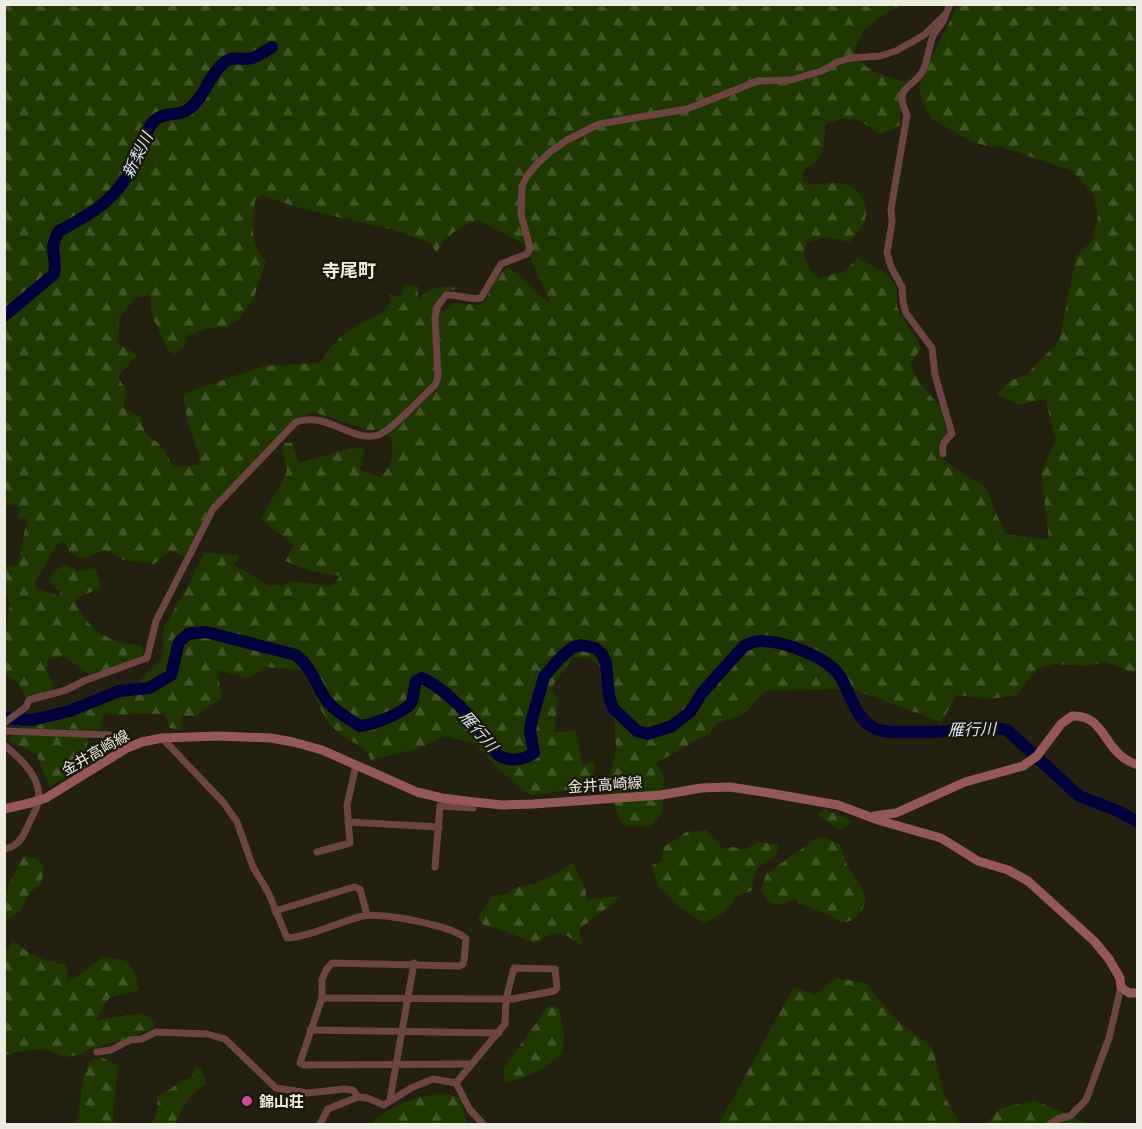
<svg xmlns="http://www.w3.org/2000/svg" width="1142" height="1129" font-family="'Open Sans','Noto Sans JP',sans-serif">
<defs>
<pattern id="forest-firs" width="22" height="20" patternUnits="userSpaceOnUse" patternTransform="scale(1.5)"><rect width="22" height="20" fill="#1e3800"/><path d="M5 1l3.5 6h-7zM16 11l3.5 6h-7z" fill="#3f5525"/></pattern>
</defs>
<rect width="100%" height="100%" fill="#231f11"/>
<g fill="url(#forest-firs)" fill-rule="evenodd">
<path d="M5,5h896l-20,11 -18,15 -9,21c8,18 33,26 51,29l11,-11c-8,11 -17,22 -16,36 0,7 1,12 0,19l-8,5 -14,4c-19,-17 -28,-19 -52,-10 -4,23 2,33 -21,45l-3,10 6,5c11,1 24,-2 33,-1 19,3 30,23 23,39 -3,7 -9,14 -14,20l-24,-5 -19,5 -4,14 7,13 9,9 24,-6 15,-14 29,16 10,14v19l24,41 -11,17 11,19 19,23 7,26 -9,15 2,9 29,21 16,8 20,48 44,6 -8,-67 15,-34 -11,-40 -27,6 -20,-11 11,-13 17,-6 33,-34 17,-84 16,-16 6,-25 -5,-22 -20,-23 -72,-24 -15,-1 -18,-6 -36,-21 -7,-10 -6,-18 3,-15 36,-71h179v669l-32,-12 -19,4 -32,-2 -17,5 -21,27 -30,3 -29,-4 -16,27 -88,-33 -88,2 -22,24 -26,8 -7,10 -54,30 8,14 -2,36 -12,14 -24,-1 -6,-6 -12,-34 8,-37 -2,-29 -11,-50 -12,-11 -18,-2 -22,31 7,11 -4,33 22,-1 7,35 12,-5v11l-9,15 -55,9 -33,-27 -22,-25 -31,-8 -26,12 -48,12c-7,-17 -18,-16 -32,-27 -15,-11 -29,-45 -34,-63l-40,-3 -16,11 -32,-8 5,28 -27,18h-13l-1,14 -11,-2 -6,-14c-20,-2 -40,2 -61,0l-2,16 -83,-2 69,-18 39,-15 36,-36 2,-32 23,-39 17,-35 36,2 -6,10 34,20 15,1 6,-5 43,5 8,-10 -29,-5 -26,-10 9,-16 -33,-26 26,-47 -4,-21 1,-8h8l7,20 53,-15 13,1 -5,21 21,7c12,-12 13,-24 10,-40l-11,-7h-12l-54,-18 -20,7 -83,90 -26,48 -15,-6 -16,13 -30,-4 -19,-10 -23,9 -11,-5 -7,-13 -6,2 -23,38 2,7 23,9v-6l-11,-11 3,-7 13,-9 13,7 17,-3 6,17 -4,5 -20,7 -2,6c14,28 36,41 67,42l1,10 -9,8 -45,11 -25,-18 -16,4 -2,10 7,13 -3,10 -25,4 -7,-14 -13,-8v-43l5,-27 -5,-15 1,-24 12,-1 9,-46 -10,-2 4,-9 -8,-4 -9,3zM262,195l37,13 95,22 36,13 7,10c6,-17 24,-27 41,-33l46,24 27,61 -43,-39 -13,14 -10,22 -7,3 -24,-2 -9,8h-12l9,-19 15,-3 -2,-3c-15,0 -27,2 -37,14v-14l-13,-1 -4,11 -11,-1v8l-4,7c-29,16 -48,22 -66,53l-56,3 -81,28 5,30 12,34 -2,7 -25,2c-3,-6 -6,-13 -10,-18 -10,-15 -19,-8 -22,-32l-18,-9 4,-17 -9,-14 19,-22 -20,-12 3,-27 16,-18 14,-3 1,19 18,37 6,3 10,-8 2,-10 19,-7 20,-2 13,-8 14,-19 13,-39c-18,-16 -12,-40 -11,-61z"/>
<polygon points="12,735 88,736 87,748 89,766 49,787 37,755 10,741"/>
<path d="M824,809l28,12c-3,6 -8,8 -14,9l-21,-16z"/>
<polygon points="706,830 723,849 733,847 744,850 759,842 779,845 775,857 757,868 752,885 753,890 737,896 725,912 704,923 676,905 659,888 652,865 661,861 664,847 686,832"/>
<path d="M821,836l19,8c3,8 5,16 8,23 9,16 25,27 12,46 -5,8 -11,9 -20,9 -13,-11 -32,-12 -47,-23l-13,6 -13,-4 -6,-12c2,-4 3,-10 5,-14 2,-3 52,-38 55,-39z"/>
<polygon points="24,855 39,860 44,868 41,884 30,892 20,911 5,921 5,897 9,884"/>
<polygon points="573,862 586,892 586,901 605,897 621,897 579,929 582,946 568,936 556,932 533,943 510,933 484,925 478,919 491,897 509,893 519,886 533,884 555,874"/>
<path d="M12,940c8,4 12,10 20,15 10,5 23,7 34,10l2,16 13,-7 22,-18 24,5 9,15 3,14 -30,8 -13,22 47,-7 12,10 -3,6 -35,13 -27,7 -7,5 -16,3 -22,-7h-14l-26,5v-106h4z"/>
<polygon points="836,978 865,983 895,1018 933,1049 944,1095 960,1124 719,1124 794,987 815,995"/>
<path d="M549,1005l10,4 5,26 -2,19c-18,15 -34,24 -57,29l-2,-14z"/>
<polygon points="101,1057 118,1066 113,1117 116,1124 75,1124 78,1119 82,1084 89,1062"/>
<path d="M196,1067l5,2 5,13c-6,7 -13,11 -18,17 -6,8 -8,18 -14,25h-22l5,-12 1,-16c14,-6 19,-15 34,-19z"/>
<path d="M442,1093l19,5 4,21 4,5h-98c22,-20 41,-26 71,-31z"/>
<polygon points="1034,1100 1085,1122 1086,1124 986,1124 999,1109"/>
</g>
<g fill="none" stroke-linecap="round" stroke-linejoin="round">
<g stroke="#00003d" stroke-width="12">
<path d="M4,316l50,-42c4,-19 -7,-22 5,-43 36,-19 58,-32 77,-70 7,-13 8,-31 19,-41 10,-9 24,-3 34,-11 16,-12 20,-35 36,-47 8,-7 17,-1 27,-4 7,-2 13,-7 20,-11"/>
<path d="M4,718l28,2 38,-9 49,-20 30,-3 22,-13 8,-33 9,-8 6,-1 12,-1 90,23c14,11 18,25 27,40 9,15 23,22 37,31 12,-1 48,-14 52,-25 2,-6 2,-14 4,-20l6,-3c17,8 36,25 48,39 9,10 21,35 32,40 11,5 23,2 32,-4l-4,-22 2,-12 12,-42 15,-18 14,-12 8,-2 14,3 7,6 4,9 3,33 4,12 24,23 11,3 24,-8 18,-14 12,-19 41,-46c5,-3 10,-6 17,-6 24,0 69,16 81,37 10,17 14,40 33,50 9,5 21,4 32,4 15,0 31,0 46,-1 19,-2 36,-6 55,-1l72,66 39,15 20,11"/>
</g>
<g stroke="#6c4442" stroke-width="7">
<path d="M943,454c-2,-9 2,-14 9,-20l-17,-59 -3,-27 -26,-35 -3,-11 -1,-15 -11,-20 -4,-14 5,-31 -1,-13 16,-94c-15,-32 8,-25 17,-47 4,-10 5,-22 9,-32 3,-8 10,-11 12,-19"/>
<path d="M4,723l22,-16 3,-7 37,-10 20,-10 61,-22 9,-37 57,-112 83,-87c32,-11 56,21 82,13 12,-3 46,-40 57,-50l3,-8 -3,-59 2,-11 9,-12c13,-1 26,6 35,3l20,-34 26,-10 3,-6 -9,-34 1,-28 5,-10 11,-13 12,-11 17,-12 32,-16 88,-15 71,-28 33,-1 31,-9 15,-9 14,-4 29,-2 16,-5 28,-16 22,-21 4,-10"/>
<polyline points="4,731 111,735 120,739 127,748"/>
<path d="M162,738l62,65 13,19 16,45 16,27 18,44c22,-1 54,-17 76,-22 17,-4 93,10 103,23l-2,22 -1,3 -4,2 -127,-3 -6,7 -4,10v18l-22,65 4,2 167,-1"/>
<path d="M4,745c17,14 39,33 34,58 -2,8 -8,17 -11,25 -5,11 -10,19 -23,21"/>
<polyline points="348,822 439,827"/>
<polyline points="317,852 350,843 347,805 356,765"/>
<polyline points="435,867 440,806 473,808 474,802"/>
<polyline points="275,911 354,887 360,889 367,915"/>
<polyline points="322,998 506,999 512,999 554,991 557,988 555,969 514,968 506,999 505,1024 456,1083"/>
<polyline points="310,1030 499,1033"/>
<polyline points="97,1052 111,1050 130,1040 142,1039 156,1032 207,1034 225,1039 276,1088 308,1093 344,1089 353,1090 358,1097"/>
<polyline points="390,1099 414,963"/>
<polyline points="320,1124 328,1109 358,1097 367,1098 384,1105 411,1088 433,1079 456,1083 470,1110 483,1124"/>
<polyline points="1050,1124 1058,1119 1070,1116 1086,1100 1109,1038 1121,987"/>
</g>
<g stroke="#965856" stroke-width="9">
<polyline points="46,798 127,748 142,742 162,738 218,736 271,738 293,742 322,750 417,792 442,798 474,802 502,805 533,804 661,795 701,788 730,787 769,793 838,805 881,821 941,838 978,861 1008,870 1028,881 1094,941 1109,959 1120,978 1121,987 1129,993 1138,993"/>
<polyline points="4,809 30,803"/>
<path d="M874,816l22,-3 69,-31 58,-16 14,-10 24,-32 11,-8c35,-2 30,38 66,49"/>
</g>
<polyline stroke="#965856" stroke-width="9" points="30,803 46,798"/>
</g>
<circle fill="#d1479c" stroke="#1a1608" stroke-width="2" cx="247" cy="1101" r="6"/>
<g text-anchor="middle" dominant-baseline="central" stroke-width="4.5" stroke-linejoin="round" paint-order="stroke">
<g font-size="15" fill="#eeebe2" stroke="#1a1608">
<text transform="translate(95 752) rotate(-30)">金井高崎線</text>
<text transform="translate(605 784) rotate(-4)">金井高崎線</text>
</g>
<g font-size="15" font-weight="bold" fill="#eeebe2" stroke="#1a1608" text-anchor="start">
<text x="259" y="1101">錦山荘</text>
</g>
<g font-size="16" font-style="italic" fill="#d6e4f7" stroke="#1a1608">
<text transform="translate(137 155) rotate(-64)">新梨川</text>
<text transform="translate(972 729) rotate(-1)">雁行川</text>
<text transform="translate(479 731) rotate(49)">雁行川</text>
</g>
<g font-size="18" font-weight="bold" fill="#eeebe2" stroke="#1a1608">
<text x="349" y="270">寺尾町</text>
</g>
</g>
<rect width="1142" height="1129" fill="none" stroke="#eeebe2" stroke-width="12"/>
</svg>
